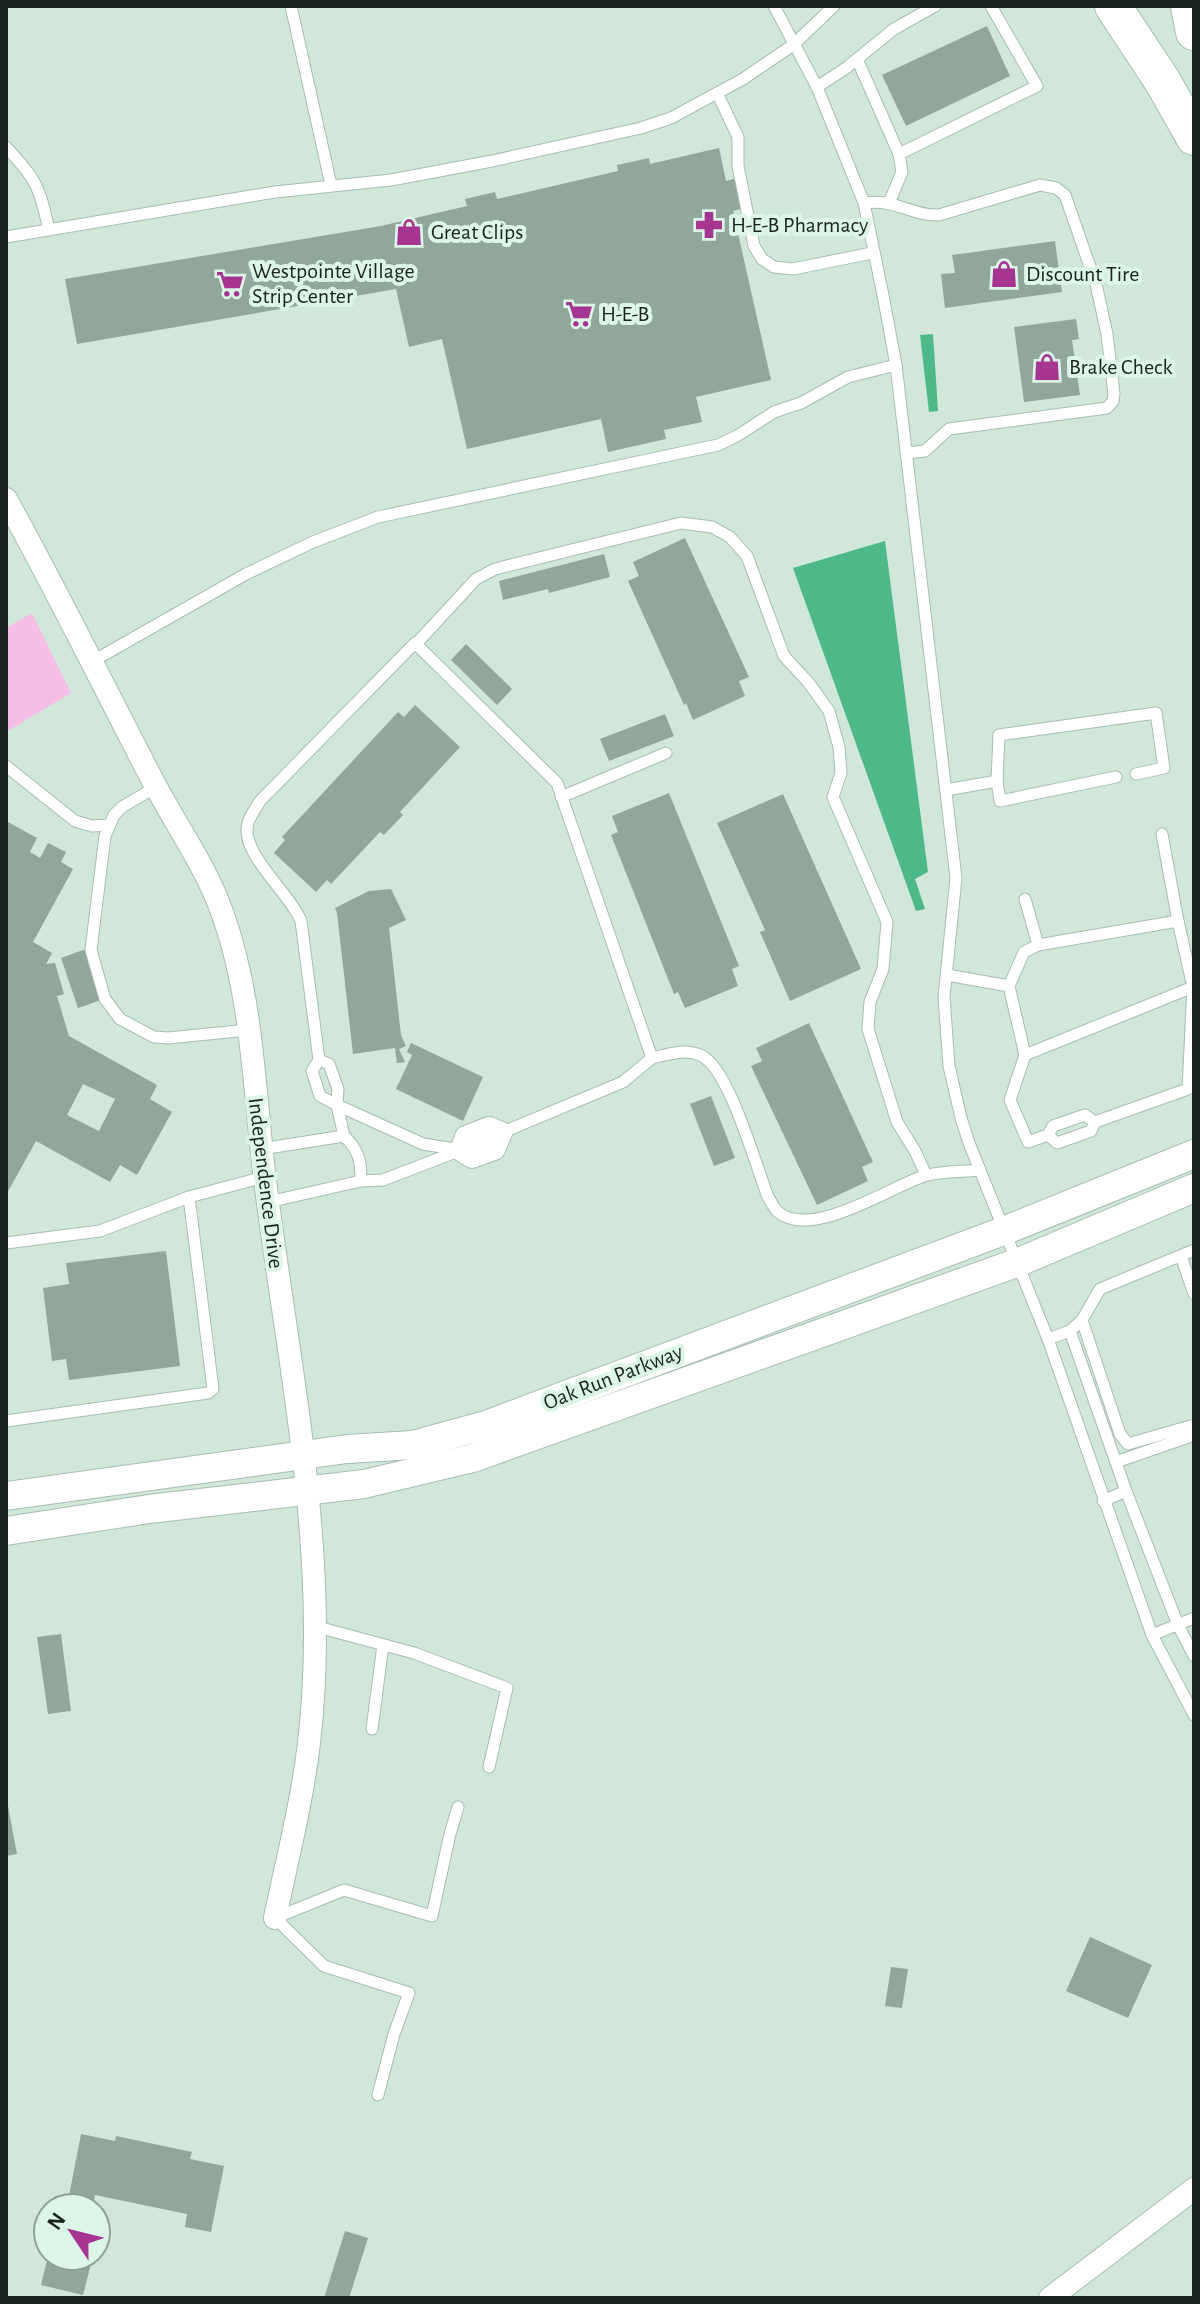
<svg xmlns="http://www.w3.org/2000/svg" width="1200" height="2304" font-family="'Alegreya Sans',sans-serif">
<rect width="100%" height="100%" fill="#d0e7da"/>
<polygon fill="#f6bde6" points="32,613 71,693 6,732 6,628"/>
<g fill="#4eb988">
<polygon points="933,334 938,411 929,412 920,335"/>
<polygon points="885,541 928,872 915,879 925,909 916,911 793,568"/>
</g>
<g fill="#91a79b" fill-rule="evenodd">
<polygon points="987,26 1010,76 906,126 882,75"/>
<polygon points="719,148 726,181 745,176 752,206 733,211 771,380 696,397 702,422 664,430 666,439 608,452 601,419 467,449 442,339 409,347 396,289 77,344 65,279 381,226 467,206 465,199 495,192 497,199 618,171 617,165 649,158 650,164"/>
<polygon points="1055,241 1062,292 945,308 941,274 955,273 952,255"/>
<polygon points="1076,319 1079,339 1072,340 1080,395 1024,402 1014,327"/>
<polygon points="685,538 749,677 739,681 745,696 693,720 686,703 684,705 628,581 639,576 633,562"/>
<polygon points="604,554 610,577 549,593 548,589 503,600 499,581"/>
<polygon points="466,644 512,689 497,705 451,660"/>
<polygon points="415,705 460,747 400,812 403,815 384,835 380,832 331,884 327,880 316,892 274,853 285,840 282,837 398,712 404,717"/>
<polygon points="665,714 674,736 609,761 600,739"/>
<polygon points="669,793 739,966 732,969 738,986 685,1008 678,992 674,994 611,835 618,832 612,816"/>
<polygon points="783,794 861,969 790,1001 760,932 765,930 717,823"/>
<path d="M6,821l31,17 -7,14 10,6 8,-15 18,9 -5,10 12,7 -40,73 19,11 -6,11 9,-1 9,31 -7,2 12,40 88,49 -7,14 22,13 -35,63 -17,-10 -10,17 -74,-41 -30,54zM83,1084l32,15 -16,32 -32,-16z"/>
<polygon points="391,889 406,920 389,928 401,1035 406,1046 399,1049 405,1062 397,1063 395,1048 353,1054 337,913 335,908 369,891"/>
<polygon points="86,949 104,999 78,1008 61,958"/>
<polygon points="809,1023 873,1162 862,1167 868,1181 817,1205 751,1066 762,1061 756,1048"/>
<polygon points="411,1043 483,1077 463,1121 396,1089 412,1055 407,1052"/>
<polygon points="711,1096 735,1158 714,1166 690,1104"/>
<polygon points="166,1251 180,1366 69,1380 66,1359 52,1361 43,1288 69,1284 66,1263"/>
<polygon points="61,1634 71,1711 48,1714 37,1637"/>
<polygon points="6,1795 17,1854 6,1856"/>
<polygon points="1090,1937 1152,1965 1128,2018 1066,1991"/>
<polygon points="891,1967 908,1969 902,2008 885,2006"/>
<polygon points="81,2134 115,2141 116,2136 192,2152 190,2159 224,2166 211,2232 185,2227 187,2214 95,2195 93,2206 68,2201"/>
<polygon points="345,2231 368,2238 349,2298 324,2298"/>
<polygon points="48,2256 93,2256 83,2295 41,2285"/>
</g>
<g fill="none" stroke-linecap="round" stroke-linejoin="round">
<g stroke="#a6bdb0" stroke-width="13">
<g id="service">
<polyline points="291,6 331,185"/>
<polyline points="774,6 817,87 864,203 882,290 896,365 956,878 944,997 949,1066 961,1118 969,1143 1048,1339 1070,1331 1082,1320 1100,1289 1194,1250"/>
<polyline points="857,59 899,154"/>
<polyline points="817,87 846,68 894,29 935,6"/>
<polyline points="718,95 738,137 738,166 754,246 762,259 774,267 793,269 872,253"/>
<path d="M6,147c31,33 33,39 43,83"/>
<path d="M864,203c31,-5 47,13 75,12l101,-30 16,3 9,7 31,89 11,50 7,60 -1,7 -6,7 -158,21 -24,22 -19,2"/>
<polyline points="889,203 902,172 899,154 1037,86 991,6"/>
<polyline points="6,237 275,192 391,180 492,161 641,128 671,118 743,79 793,45 834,6"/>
<polyline points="416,644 476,579 495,569 681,523 712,527 730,537 747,556 784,656 808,682 829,711 839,747 841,773 833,797 887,922 883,969 870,1002 868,1029 897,1122 915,1151 926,1175"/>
<polyline points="93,661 246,574 313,542 378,517 718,445 737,436 774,412 801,403 848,377 896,365"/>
<polyline points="6,766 75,821 92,826 109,825"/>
<polyline points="997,781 1000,801 1116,777"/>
<polyline points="156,787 122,807 114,815 105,836 91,950 105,999 120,1019 154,1037 168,1038 248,1030"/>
<polyline points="946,790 997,781 999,735 1156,713 1164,768 1136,774"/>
<polyline points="561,797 666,753"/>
<polyline points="1162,834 1178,921"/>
<polyline points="1025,899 1038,945"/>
<polyline points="947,975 1009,986 1024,952 1038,945 1178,921 1193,987 1025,1055 1009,986"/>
<polyline points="1025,1055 1010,1100 1028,1142 1048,1135 1053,1126 1085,1115 1095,1122"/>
<path d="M652,1058c17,-4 34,-10 50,-2 27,13 54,110 66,141 3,4 6,12 10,15 34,28 112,-25 146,-36 18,-5 38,-4 56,-6"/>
<path d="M319,1060l-18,-139c-10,-27 -62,-68 -53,-98 2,-7 8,-15 12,-22l155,-158 142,140 95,275 -29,24 -122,51"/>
<polygon points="319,1060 329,1064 338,1089 337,1105 320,1096 312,1071"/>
<polyline points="1048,1135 1057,1143 1091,1131 1095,1122 1188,1089 1193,987"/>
<polyline points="344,1136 337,1105 423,1144 461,1150 383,1180 361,1181"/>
<path d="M261,1149l83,-13c15,14 17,25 17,45l-93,21"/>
<polyline points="6,1243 100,1231 189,1197 264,1177"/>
<polyline points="1181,1256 1194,1294"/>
<polyline points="1082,1320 1120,1434 1128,1444 1194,1425"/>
<polyline points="1070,1331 1126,1491 1103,1501"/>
<polyline points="1048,1339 1152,1635 1194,1618"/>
<polyline points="6,1421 208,1393 213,1389 189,1197"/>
<polyline points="1116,1462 1194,1435"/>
<polyline points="1126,1491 1178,1625 1194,1656"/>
<polyline points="314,1626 414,1653 507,1688 489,1767"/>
<polyline points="1152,1635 1194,1715"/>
<polyline points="372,1729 383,1645"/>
<polyline points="378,2095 394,2034 409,1993 324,1966 275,1918 344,1890 432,1916 450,1834 458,1807"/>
</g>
</g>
<g stroke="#a6bdb0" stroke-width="24">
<g id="minor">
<path d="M6,499c52,94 99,190 148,284 23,44 53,85 69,132 30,84 31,177 42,265 23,185 66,375 44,563 -7,59 -22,117 -34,175"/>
<polygon points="489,1128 501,1133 494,1149 472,1157 461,1150 466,1137"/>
<polyline points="1050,2298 1194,2189"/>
</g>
</g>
<g stroke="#a6bdb0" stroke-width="30">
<g id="tertiary">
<polyline points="6,1496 347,1449 413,1445 486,1425 1006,1230 1194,1154"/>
<polyline points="6,1531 149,1509 364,1484 473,1458 1019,1262 1194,1188"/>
</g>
</g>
<g stroke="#a6bdb0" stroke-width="38">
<g id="primary">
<polyline points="1113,6 1163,82 1194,137"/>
<polyline points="1189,6 1194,32"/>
</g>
</g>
<use href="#service" stroke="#fff" stroke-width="11"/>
<use href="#minor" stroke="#fff" stroke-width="22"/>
<use href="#tertiary" stroke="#fff" stroke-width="28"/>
<use href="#primary" stroke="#fff" stroke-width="36"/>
</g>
<defs>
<g id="pharmacy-bare" transform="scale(2.16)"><path d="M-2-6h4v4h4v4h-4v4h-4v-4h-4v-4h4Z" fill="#a63591" stroke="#ddf5e7" stroke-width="2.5" paint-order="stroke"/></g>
<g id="shop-bare" transform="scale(2.16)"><path d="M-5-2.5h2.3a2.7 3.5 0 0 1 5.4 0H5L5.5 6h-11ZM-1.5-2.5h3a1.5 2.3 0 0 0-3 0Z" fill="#a63591" stroke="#ddf5e7" stroke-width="2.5" paint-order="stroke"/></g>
<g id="supermarket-bare" transform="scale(2.16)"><path d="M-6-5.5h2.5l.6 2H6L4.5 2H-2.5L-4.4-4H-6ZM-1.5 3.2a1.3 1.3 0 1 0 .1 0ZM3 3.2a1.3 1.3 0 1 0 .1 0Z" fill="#a63591" stroke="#ddf5e7" stroke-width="2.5" paint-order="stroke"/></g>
</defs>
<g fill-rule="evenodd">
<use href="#pharmacy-bare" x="709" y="225"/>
<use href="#shop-bare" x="409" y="232"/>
<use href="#shop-bare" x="1004" y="274"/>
<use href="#supermarket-bare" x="230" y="284"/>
<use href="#supermarket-bare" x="579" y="314"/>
<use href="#shop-bare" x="1047" y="367"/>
</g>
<g text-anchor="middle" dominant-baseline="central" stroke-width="8" stroke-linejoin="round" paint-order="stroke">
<g font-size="22" fill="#1b231f" stroke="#ddf5e7" text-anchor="start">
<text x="731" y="225">H-E-B Pharmacy</text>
<text x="431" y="232">Great Clips</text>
<text x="252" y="271">Westpointe Village<tspan x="252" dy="25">Strip Center</tspan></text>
<text x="1026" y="274">Discount Tire</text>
<text x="601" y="314">H-E-B</text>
<text x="1069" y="367">Brake Check</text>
</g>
<g font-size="22" fill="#1b231f" stroke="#ddf5e7">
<text transform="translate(266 1183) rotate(83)">Independence Drive</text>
<text transform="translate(613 1377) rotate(-21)">Oak Run Parkway</text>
</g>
</g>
<rect width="1200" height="2304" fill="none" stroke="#1b231f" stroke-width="16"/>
<g transform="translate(72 2232) rotate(305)"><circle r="38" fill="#ddf5e7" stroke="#8fa197" stroke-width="2"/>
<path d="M0-6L14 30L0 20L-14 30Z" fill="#a63591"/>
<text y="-12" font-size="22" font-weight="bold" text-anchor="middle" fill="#1b231f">N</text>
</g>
</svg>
